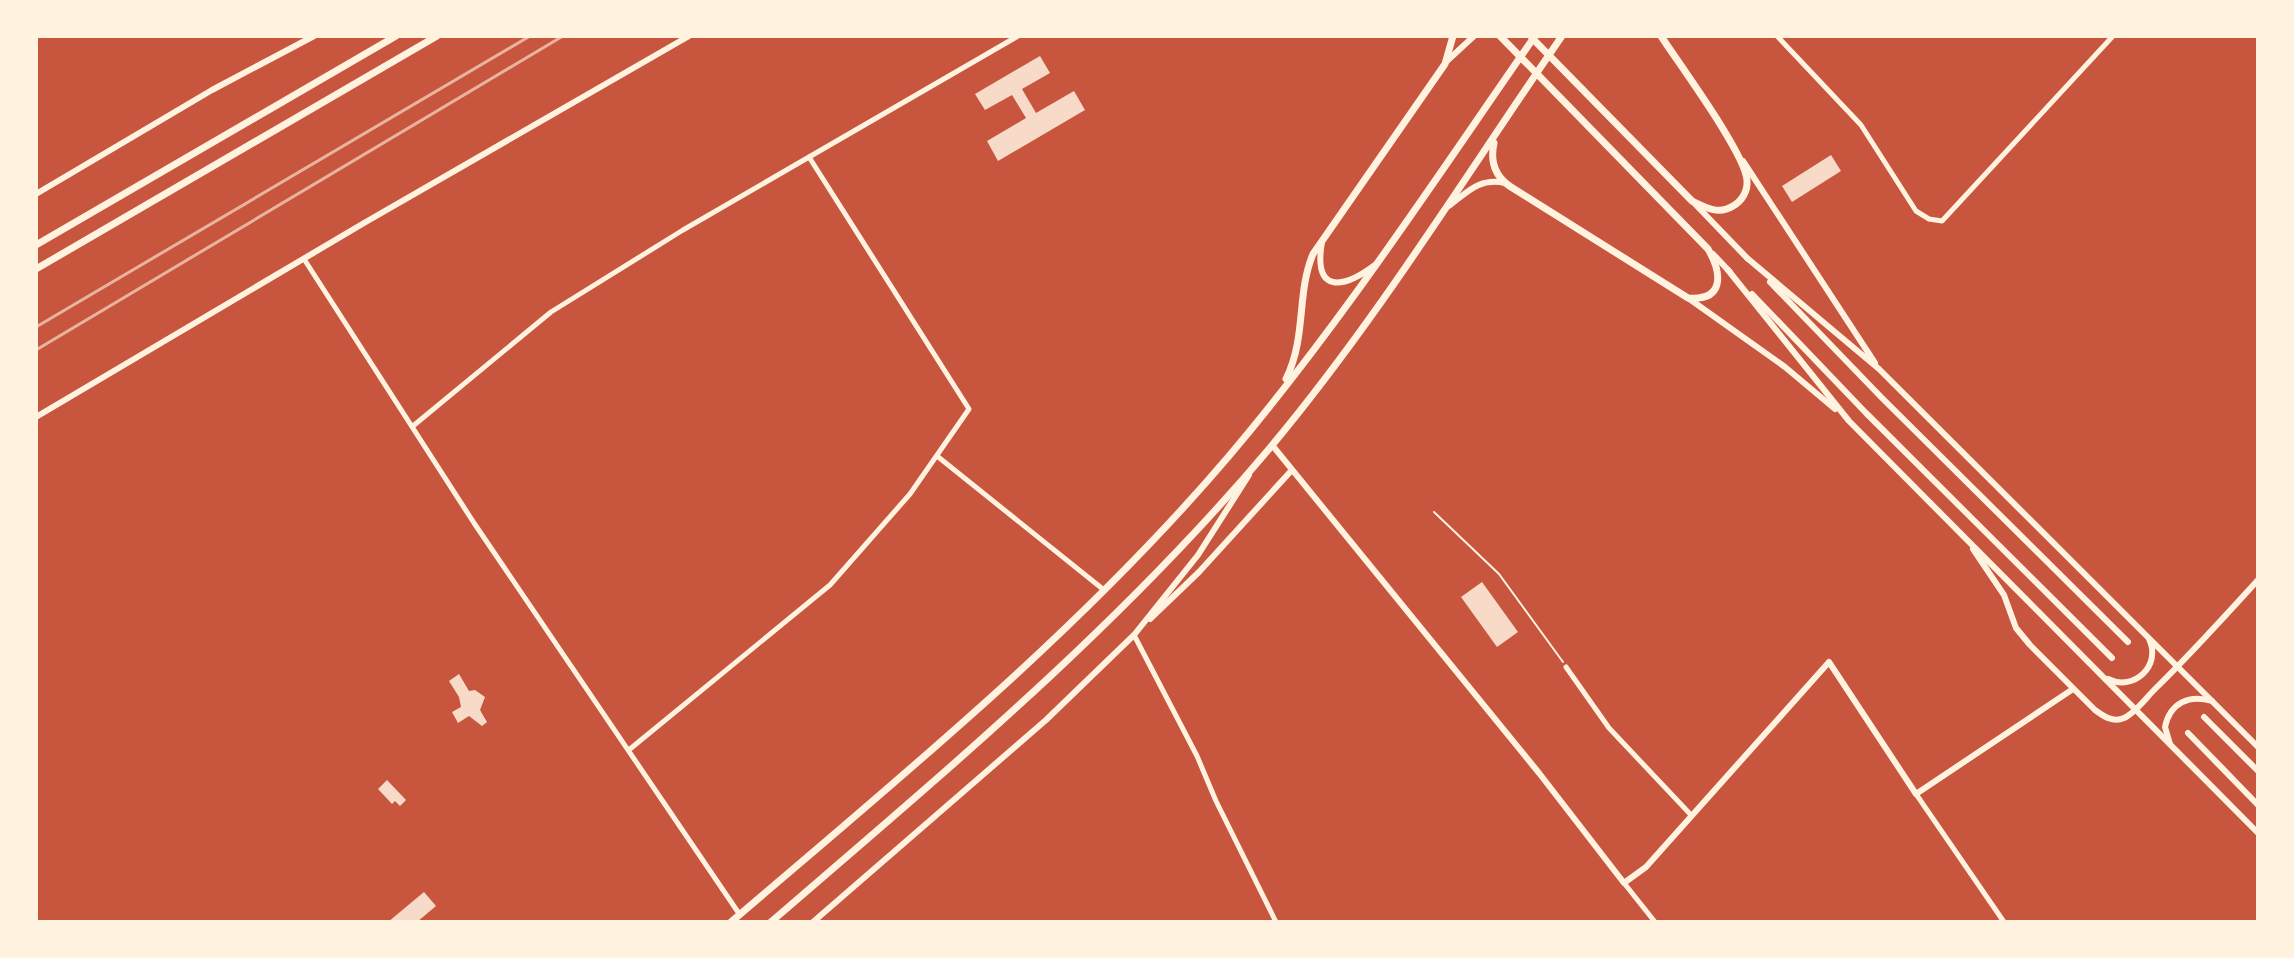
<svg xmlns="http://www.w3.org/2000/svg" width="2294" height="958" font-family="'Noto Sans',sans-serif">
<rect width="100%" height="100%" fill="#c8553d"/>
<g fill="#f7dbc8">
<polygon points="1040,56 1050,73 1022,89 1036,113 1074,91 1085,110 998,161 987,141 1026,118 1012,95 985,110 975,94"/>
<polygon points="1831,155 1841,171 1792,202 1782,186"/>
<polygon points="1482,582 1518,632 1497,647 1461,597"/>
<polygon points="459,674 469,691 475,690 485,697 480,710 487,722 482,726 469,716 458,723 452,712 461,707 459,697 449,681"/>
<polygon points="387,780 406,800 400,806 395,801 392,804 378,789"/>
<polygon points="424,892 436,906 417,922 388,922"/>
</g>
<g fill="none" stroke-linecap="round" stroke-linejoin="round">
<polyline stroke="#fff3e0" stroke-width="2" points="1434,512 1499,574 1563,662"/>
<g stroke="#fff3e0" stroke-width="5">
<polyline points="1777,36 1861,125 1916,211 1929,219 1942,221 2113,36"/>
<polyline points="304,259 474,523 740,915"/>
<polyline points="413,426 551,312 683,230 1018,36"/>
<polyline points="937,456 1104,590"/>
<polyline points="1134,635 1197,756 1216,801 1276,922"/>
<polyline points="1566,667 1609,728 1692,816"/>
<polyline points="630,749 830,585 910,494 969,409 809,157"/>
<polyline points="1916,794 2004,922"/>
<polyline points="1624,883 1655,922"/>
</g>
<g stroke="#fff3e0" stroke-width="6">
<polyline points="36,194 212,90 314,36"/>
<polyline points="36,417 364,223 689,36"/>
<polyline points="1272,445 1539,773 1624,883 1646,867 1829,662 1916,794 2073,689"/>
<path d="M1973,549l31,46 12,33 14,17 65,65c8,6 18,13 29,8 11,-5 22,-20 31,-29 36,-35 69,-72 103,-109"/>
<polyline points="1150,619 1199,572 1291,471"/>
<path d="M2108,679c26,13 54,-14 41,-40"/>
<path d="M2170,744l-5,-17c5,-24 24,-33 47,-26"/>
</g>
<g stroke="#fff3e0" stroke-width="6">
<polyline points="1447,61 1474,36"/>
<polyline points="1743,161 1875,363"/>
<polyline points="1695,204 1748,259"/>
<path d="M1449,206c18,-14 31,-29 56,-23"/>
<path d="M1322,242c-9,52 21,47 53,23"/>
<polyline points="1713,254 1730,272"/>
<polyline points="1747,258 1879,369 2258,747"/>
<polyline points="1728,270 1849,421 2258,833"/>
<polyline points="1770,282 1882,398 2128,642"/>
<polyline points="1752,294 1866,413 2112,658"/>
<polyline points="1688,298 1785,367 1835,409"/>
<polyline points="2204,717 2258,771"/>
<polyline points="2188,733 2258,805"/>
<polyline points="813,922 1046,720 1134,635 1198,555 1249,475"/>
</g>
<g stroke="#fff3e0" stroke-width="7">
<path d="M1532,38l160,163c14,7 27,14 41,5 9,-5 15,-15 14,-26 -2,-27 -68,-116 -86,-144"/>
<path d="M1494,143c-4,18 0,33 17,44l177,111c37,3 34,-25 20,-49l-208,-213"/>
<polyline points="36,245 396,36"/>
<polyline points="36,269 437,36"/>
<path d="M1286,379c21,-43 10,-84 27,-125l132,-190 8,-28"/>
<path d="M731,922c173,-148 350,-292 498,-466 112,-132 207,-278 306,-420"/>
<path d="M771,922c175,-151 348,-295 498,-473 108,-129 197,-274 293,-413"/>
</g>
<g stroke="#e9b49f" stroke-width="3">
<polyline points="36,327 530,36"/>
<polyline points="36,350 563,36"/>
</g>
</g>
<rect width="2294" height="958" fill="none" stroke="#fff3e0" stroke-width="76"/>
</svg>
